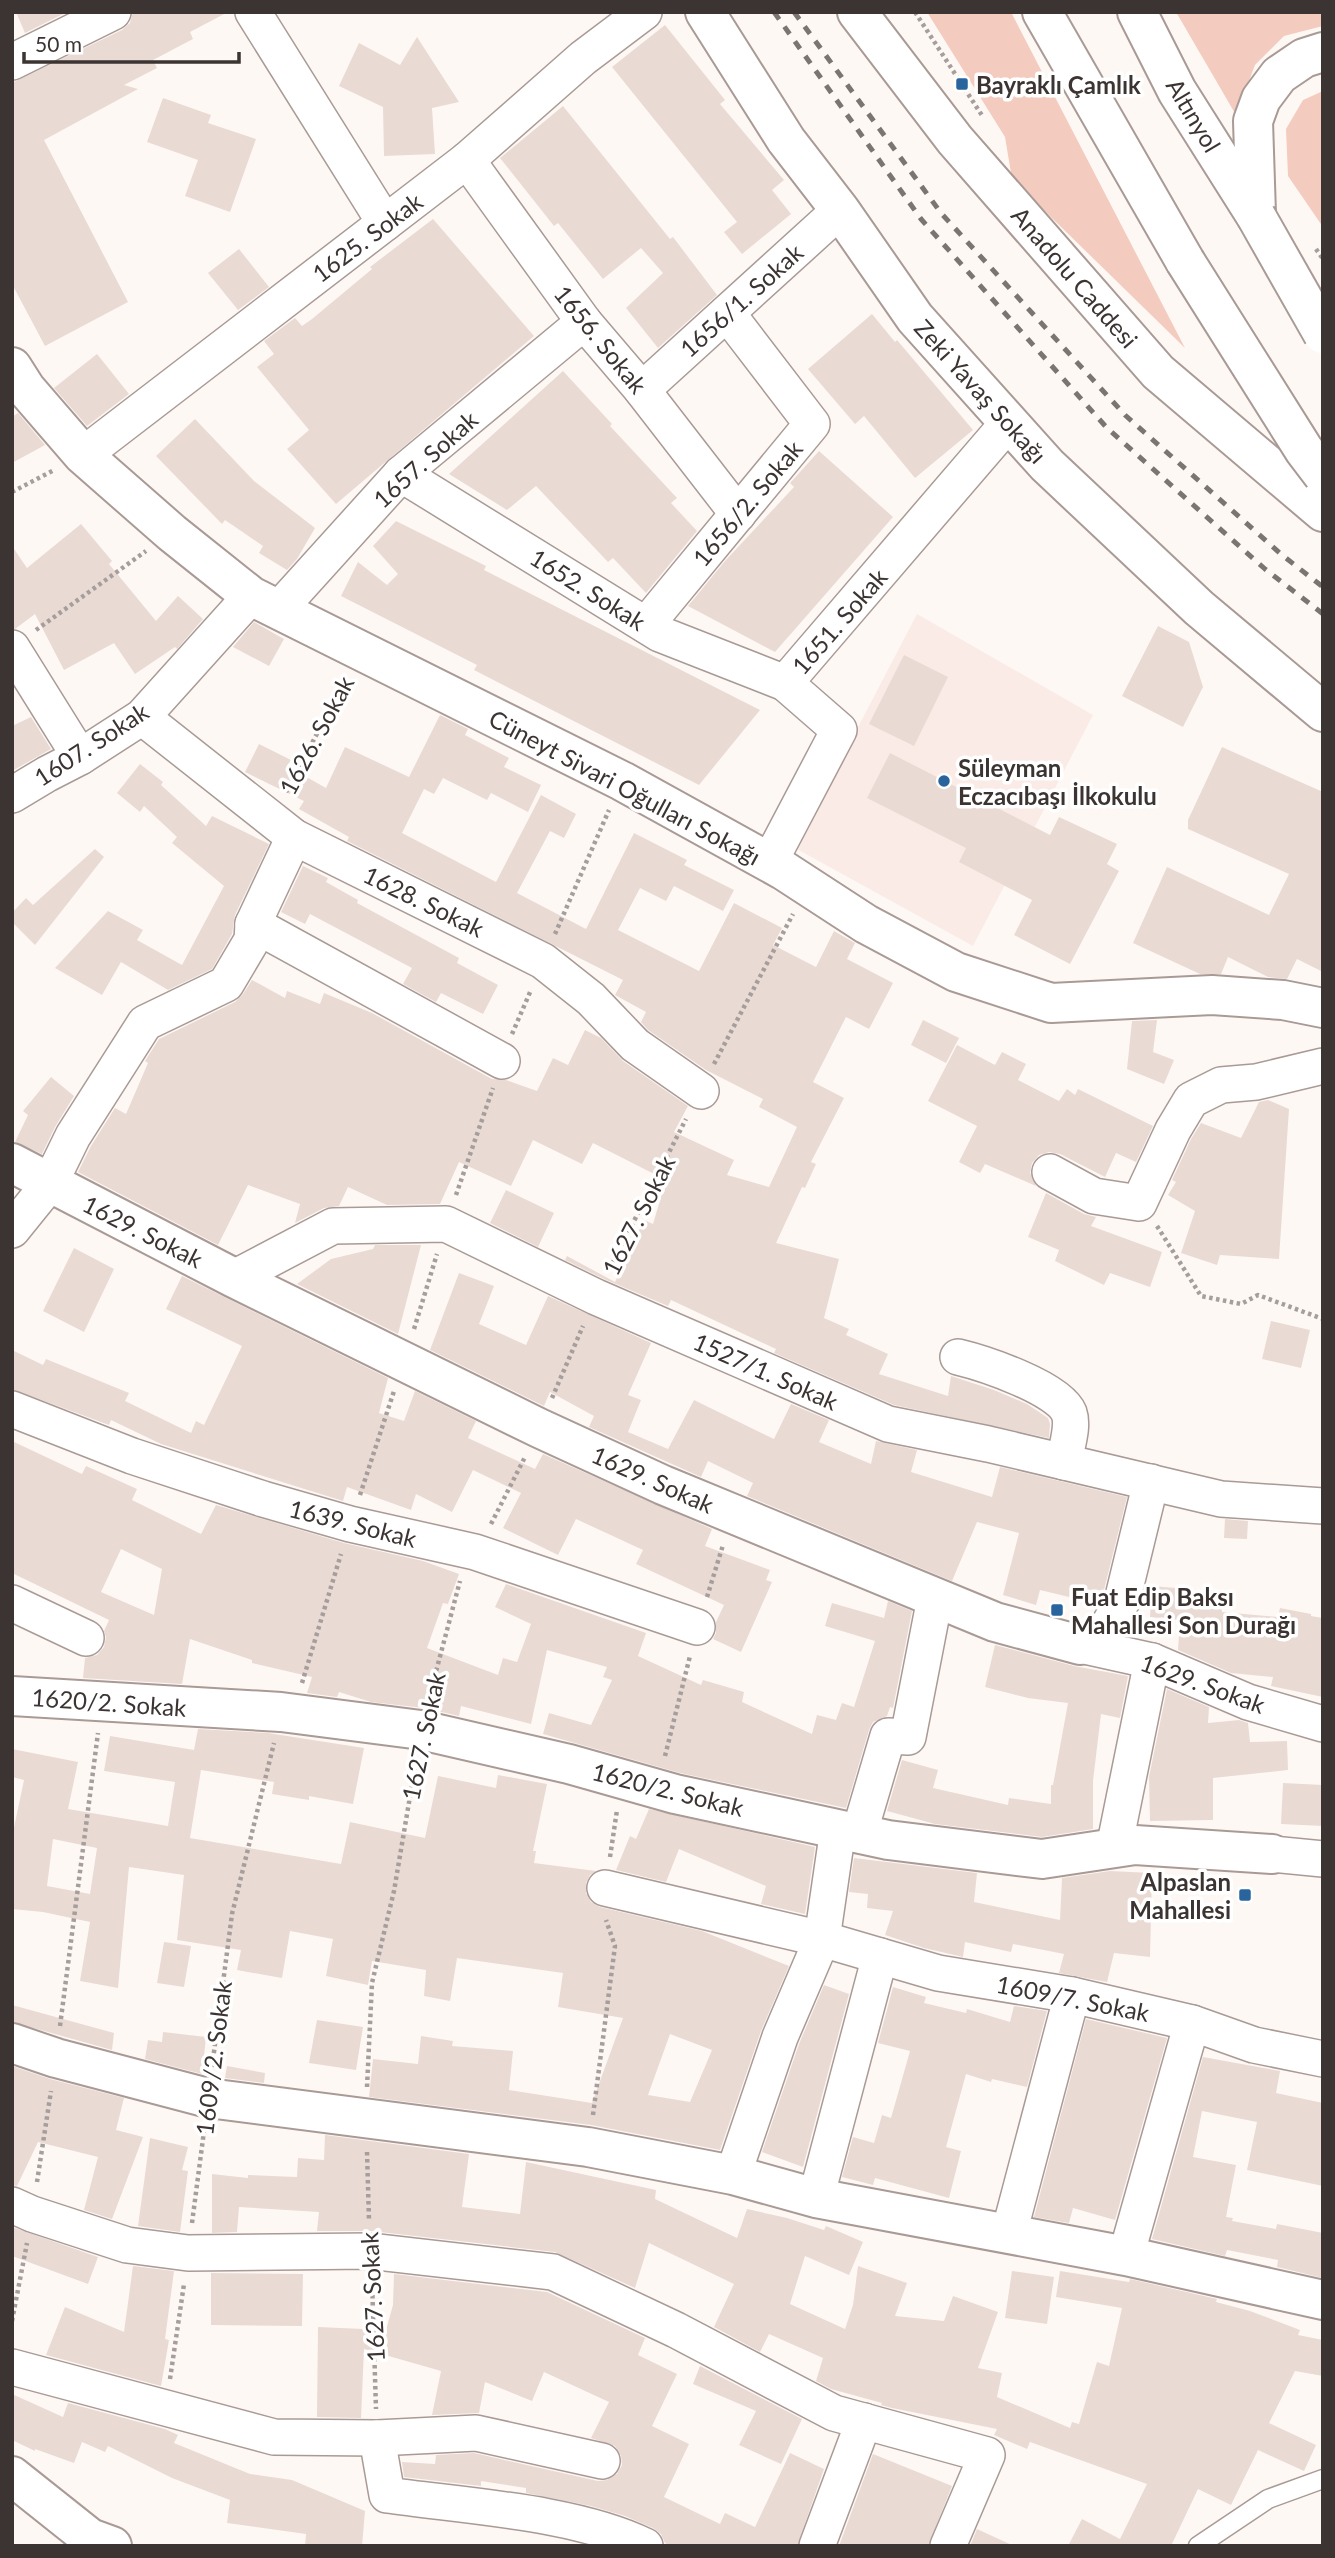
<svg xmlns="http://www.w3.org/2000/svg" width="1335" height="2558" font-family="Lato,sans-serif">
<rect width="100%" height="100%" fill="#fef8f5"/>
<polygon fill="#faebe6" points="917,614 1093,715 973,946 795,848"/>
<g fill="#f3ccbf">
<polygon points="927,12 1011,12 1185,348 1012,179 1005,137"/>
<polygon points="1176,12 1323,12 1323,26 1284,36 1255,65 1236,115"/>
<polygon points="1323,91 1323,227 1288,176 1286,129 1303,100"/>
</g>
<g fill="#eadad4" fill-rule="evenodd">
<polygon points="16,12 67,12 25,33"/>
<polygon points="133,12 228,12 190,32 193,39 153,60 157,68 124,85 138,89 44,140 128,302 45,346 12,284 12,83 122,30 130,23"/>
<polygon points="665,25 725,100 720,104 784,180 772,190 791,214 742,254 724,232 737,222 612,67"/>
<polygon points="417,37 459,102 432,108 435,154 384,156 383,107 339,86 359,43 400,65"/>
<polygon points="163,98 211,115 208,123 256,139 230,212 185,196 198,160 147,142"/>
<polygon points="563,106 670,239 673,237 717,295 658,348 626,308 663,273 641,248 603,279 558,223 554,226 500,158"/>
<polygon points="433,219 534,336 336,504 287,449 309,430 257,367 274,354 264,341 295,318 302,326 312,319 372,269 370,267"/>
<polygon points="239,249 269,287 238,310 208,273"/>
<polygon points="872,314 895,342 897,340 973,430 915,478 864,416 855,424 808,369"/>
<polygon points="97,354 129,394 87,426 54,388"/>
<polygon points="563,371 612,424 610,426 677,498 671,503 697,531 646,593 613,558 608,562 536,486 507,510 449,474"/>
<polygon points="18,413 45,445 12,463 12,417"/>
<polygon points="195,419 254,481 315,528 297,559 287,570 259,553 263,546 225,520 222,524 156,456"/>
<polygon points="819,451 893,517 775,652 688,606 725,561 794,487 790,483"/>
<polygon points="396,521 486,566 484,570 760,710 699,785 474,670 477,665 341,596 358,562 387,585 398,574 373,546"/>
<polygon points="81,524 112,561 109,564 156,621 178,596 203,619 177,649 175,647 135,674 114,643 64,670 35,614 15,629 12,628 12,546 27,568"/>
<polygon points="254,622 284,639 269,666 233,647"/>
<polygon points="1158,626 1189,642 1203,687 1183,727 1122,696"/>
<polygon points="904,655 948,677 914,746 869,724"/>
<polygon points="440,715 468,729 465,735 509,758 504,767 541,785 528,812 491,793 487,800 443,778 434,794 424,789 402,833 496,882 541,795 576,814 564,838 550,831 517,893 586,929 634,833 687,860 684,865 734,890 723,911 674,886 666,901 640,888 618,930 699,971 734,903 782,928 773,945 816,967 834,931 855,943 847,959 893,983 869,1029 846,1017 813,1082 844,1098 811,1162 816,1164 805,1188 802,1187 776,1243 839,1259 824,1318 849,1329 846,1335 888,1354 879,1374 948,1396 951,1376 994,1390 1027,1404 1048,1418 1050,1424 1049,1438 894,1405 774,1353 776,1349 671,1300 668,1306 604,1279 565,1260 567,1256 615,1282 644,1220 653,1224 666,1180 593,1143 582,1164 533,1140 511,1186 459,1162 440,1204 387,1205 348,1187 339,1206 324,1208 295,1223 300,1204 248,1185 218,1245 78,1172 91,1146 115,1108 126,1114 148,1063 145,1061 159,1039 235,1002 243,994 252,980 285,998 287,991 320,1004 324,993 372,1013 492,1079 506,1080 537,1091 553,1058 568,1065 585,1030 601,1038 623,1061 688,1106 674,1132 734,1160 727,1175 769,1187 797,1127 759,1107 763,1099 706,1070 648,1030 641,1022 646,1012 615,995 623,980 347,841 349,837 299,809 304,801 245,772 259,744 291,760 287,766 326,788 345,747 409,777"/>
<polygon points="31,717 51,749 12,771 12,726"/>
<polygon points="1222,747 1323,792 1323,972 1297,959 1287,979 1268,977 1228,957 1221,974 1200,974 1133,943 1167,867 1269,915 1289,874 1188,829 1188,820"/>
<polygon points="890,753 1050,835 1059,817 1117,844 1107,864 1119,871 1070,964 1014,935 1032,900 959,862 966,848 867,798"/>
<polygon points="140,764 163,782 161,785 206,826 212,816 269,844 235,915 232,934 212,969 168,990 121,962 102,995 55,968 108,911 143,930 137,940 182,965 224,886 172,843 177,837 144,806 140,812 117,793"/>
<polygon points="95,849 104,857 35,945 12,922 12,913 26,898 33,905"/>
<polygon points="303,866 328,878 326,882 358,900 357,903 459,958 457,963 498,985 483,1014 441,993 436,1002 403,984 412,968 310,914 305,924 281,912"/>
<polygon points="923,1020 959,1038 946,1063 911,1045"/>
<polygon points="1157,1020 1153,1052 1174,1060 1164,1084 1127,1069 1132,1021"/>
<polygon points="957,1045 995,1065 1002,1052 1026,1064 1018,1080 1059,1101 1067,1089 1075,1095 1078,1089 1153,1126 1136,1162 1116,1153 1105,1177 1060,1154 1049,1152 1039,1155 1032,1163 1030,1173 1036,1186 985,1164 980,1173 959,1162 977,1126 928,1101"/>
<polygon points="51,1077 74,1096 55,1127 42,1154 15,1142 28,1115 23,1111"/>
<polygon points="1268,1100 1289,1109 1279,1259 1220,1255 1217,1265 1181,1253 1195,1211 1168,1195 1176,1182 1172,1180 1191,1139 1201,1123 1241,1138 1259,1102"/>
<polygon points="506,1190 554,1213 538,1247 490,1223"/>
<polygon points="1046,1193 1084,1214 1096,1217 1091,1226 1162,1252 1150,1287 1110,1273 1104,1285 1055,1261 1059,1250 1028,1237"/>
<polygon points="375,1245 421,1245 398,1334 297,1284 331,1259 373,1249"/>
<polygon points="74,1248 114,1269 84,1332 43,1311"/>
<polygon points="459,1273 494,1286 479,1324 526,1345 548,1296 651,1343 628,1395 641,1400 628,1432 668,1449 694,1400 774,1439 791,1404 829,1420 819,1442 871,1464 876,1441 917,1450 911,1472 992,1497 1000,1467 1127,1497 1103,1594 1098,1604 1040,1590 1036,1605 1003,1595 1019,1533 977,1522 952,1581 747,1496 753,1483 708,1461 701,1477 589,1427 594,1416 550,1392 544,1406 430,1350"/>
<polygon points="182,1276 388,1378 379,1413 404,1421 415,1391 476,1421 468,1438 535,1469 543,1454 712,1529 705,1546 770,1570 766,1580 772,1582 741,1652 713,1639 716,1633 716,1622 724,1605 636,1564 643,1550 576,1519 558,1555 503,1528 521,1493 473,1470 452,1512 416,1494 411,1510 347,1487 343,1501 161,1444 111,1420 109,1425 12,1389 12,1350 43,1365 46,1359 129,1393 125,1401 191,1433 196,1421 204,1425 242,1346 166,1309"/>
<polygon points="1271,1321 1310,1330 1301,1368 1262,1359"/>
<path d="M12,1441l70,33 4,-8 51,23 -5,11 69,34 15,-29 128,38 79,18 36,13 -11,30 -5,-1 -16,45 71,27 5,-17 14,4 14,-38 -36,-17 11,-23 140,49 -8,23 63,29 2,-5 41,12 -2,10 70,32 5,-19 19,5 6,-17 12,4 21,-66 -50,-15 7,-23 52,15 4,-17 24,10 -19,97 -3,-1 -3,9 -14,6 -4,8 -23,78 -166,-35 -137,-39 6,-21 42,12 21,-45 -9,-3 4,-10 -60,-17 -16,74 -70,-18 -2,10 -35,-8 -53,-6 -32,-10 -2,5 -30,-4 5,-16 -60,-14v-3l-62,-21 -8,45 -99,-6 2,-20 12,-3 7,-8 2,-10 -2,-6 5,-11 -97,-47zM121,1549l41,20 -8,46 -53,-23z"/>
<polygon points="1225,1519 1248,1521 1247,1539 1224,1538"/>
<polygon points="1152,1586 1176,1588 1222,1598 1222,1612 1278,1617 1280,1608 1311,1614 1311,1616 1323,1618 1323,1697 1271,1686 1273,1677 1231,1673 1178,1650 1180,1620 1150,1617"/>
<polygon points="995,1645 1074,1666 1128,1676 1120,1718 1101,1714 1093,1781 1093,1829 1042,1837 935,1824 887,1811 902,1760 938,1770 933,1788 1008,1805 1009,1798 1051,1804 1051,1785 1053,1785 1068,1703 1028,1698 985,1687"/>
<polygon points="1167,1689 1209,1707 1208,1723 1239,1720 1248,1723 1250,1742 1287,1741 1288,1770 1213,1778 1213,1820 1150,1821 1149,1777"/>
<path d="M198,1729l70,4 96,15 -11,56 -44,-8v4l-37,-6 2,-12 -73,-12 -11,68 151,26 9,-42 75,16 13,-62 58,12 2,-13 49,9 -14,67h3l-2,12 62,8 -6,4 -4,8v10l5,9 9,5 102,24 87,35 -28,65 -41,119 -129,-25 -222,-28 4,-38 45,5 3,-28 32,5 -1,5 61,5 -4,39 83,13 31,-85 -65,-11 5,-34 -106,-15 -7,43 -26,-5 2,-26 -54,-9 -4,24 -42,-9 7,-37 -43,-8 -8,47 -45,-8 4,-20 -64,-10 7,-65 -55,-8 -11,121 -38,-7 10,-59 -47,-10 -31,-3v-72l12,-57 -12,-3v-28l66,13 -10,47 100,17 7,-44 -71,-11 6,-35 84,14zM53,1839l44,9 -7,46 -43,-8zM670,2034l42,16 -22,52 -42,-7z"/>
<polygon points="1283,1783 1323,1785 1323,1826 1281,1824"/>
<polygon points="649,1809 815,1847 805,1914 761,1904 766,1886 679,1849 666,1882 616,1870 630,1836 636,1839"/>
<polygon points="854,1858 977,1873 974,1902 1060,1920 1062,1878 1110,1871 1152,1873 1150,1957 1114,1953 1107,1982 1059,1973 1064,1954 1013,1944 1011,1952 965,1942 963,1957 924,1948 885,1935 893,1911 867,1908 868,1894 849,1892"/>
<polygon points="164,1942 191,1946 184,1987 157,1983"/>
<polygon points="824,1985 849,1994 803,2167 762,2152 799,2044"/>
<polygon points="893,1987 926,1997 924,2003 966,2013 967,2009 1010,2022 1014,2006 1047,2011 1027,2087 992,2079 991,2082 966,2074 946,2147 961,2151 949,2198 875,2178 873,2185 842,2177 853,2137 874,2143 882,2115 891,2118 910,2051 878,2043"/>
<polygon points="12,2005 114,2033 112,2050 12,2022"/>
<polygon points="1086,2019 1167,2038 1115,2220 1073,2208 1069,2223 1034,2217"/>
<polygon points="317,2020 363,2027 356,2070 309,2063"/>
<polygon points="163,2032 206,2037 202,2074 145,2059 148,2040 162,2042"/>
<polygon points="1203,2057 1280,2071 1276,2093 1323,2103 1323,2186 1247,2170 1257,2122 1202,2111 1193,2157 1236,2165 1226,2217 1233,2218 1232,2221 1276,2229 1277,2224 1323,2233 1323,2278 1277,2267 1278,2260 1227,2250 1225,2256 1152,2239"/>
<polygon points="12,2066 50,2079 124,2098 116,2130 143,2137 112,2219 84,2210 98,2157 38,2142 17,2186 12,2185"/>
<polygon points="227,2066 265,2073 264,2083 225,2078"/>
<polygon points="325,2135 469,2154 462,2207 520,2214 526,2162 656,2190 655,2199 737,2238 747,2209 787,2218 824,2230 826,2226 863,2242 849,2275 805,2256 790,2304 845,2329 853,2305 858,2266 907,2283 895,2316 944,2321 953,2296 998,2312 978,2368 1002,2373 997,2397 1070,2428 1072,2422 1079,2424 1097,2362 1109,2366 1122,2308 1056,2297 1060,2271 1129,2282 1130,2279 1217,2299 1216,2302 1250,2311 1300,2330 1298,2335 1323,2340 1323,2376 1295,2371 1269,2423 1316,2445 1304,2471 1258,2450 1231,2505 1198,2489 1171,2546 1068,2546 1082,2519 1120,2539 1147,2484 1030,2442 1027,2449 994,2435 997,2429 892,2408 881,2405 882,2403 831,2389 816,2381 823,2358 769,2334 760,2352 714,2327 734,2284 649,2243 635,2288 555,2252 371,2231 317,2231 319,2212 239,2207 237,2232 212,2233 212,2174 248,2178 248,2175 297,2177 298,2158 324,2160"/>
<polygon points="150,2138 188,2147 182,2170 188,2171 180,2232 138,2226"/>
<polygon points="12,2227 98,2257 88,2284 12,2256"/>
<polygon points="133,2266 174,2271 165,2339 169,2340 161,2386 46,2355 65,2307 124,2332"/>
<polygon points="1012,2271 1054,2277 1047,2324 1005,2318"/>
<polygon points="211,2273 303,2274 302,2326 211,2325"/>
<polygon points="394,2274 547,2292 645,2338 638,2355 677,2374 652,2426 689,2444 664,2497 720,2524 725,2513 755,2527 790,2453 824,2469 797,2546 671,2546 665,2543 661,2534 653,2528 625,2516 591,2506 526,2493 526,2488 481,2481 481,2486 404,2477 402,2462 435,2464 436,2455 474,2453 598,2481 607,2480 617,2474 622,2465 621,2456 615,2446 591,2438 609,2402 544,2372 532,2401 485,2382 479,2413 432,2415 441,2371 364,2349 361,2418 317,2417 318,2327 386,2330 393,2305"/>
<polygon points="700,2366 802,2419 781,2464 739,2445 756,2411 693,2384"/>
<polygon points="12,2394 63,2417 68,2403 165,2429 178,2435 174,2443 250,2474 292,2480 365,2511 362,2546 305,2546 306,2534 227,2523 230,2500 172,2478 108,2446 105,2452 82,2442 74,2463 35,2449 35,2451 12,2440"/>
<polygon points="873,2454 952,2486 928,2546 839,2546"/>
<polygon points="977,2529 1014,2546 970,2546"/>
</g>
<g fill="none" stroke-linecap="round" stroke-linejoin="round">
<g stroke="#a99a95" stroke-width="21">
<polyline id="lane" points="1198,2546 1268,2499 1323,2479"/>
</g>
<g stroke="#a99a95" stroke-width="38">
<g id="street">
<polyline points="253,12 385,223"/>
<polyline points="12,62 113,12"/>
<polyline points="467,160 584,322 642,390 738,514"/>
<polyline points="642,390 840,210"/>
<polyline points="83,455 467,160 583,58 644,12"/>
<polyline points="401,474 660,634 785,683"/>
<polyline points="279,609 401,474 584,322"/>
<polyline points="646,625 812,424 727,313"/>
<polyline points="12,648 80,757"/>
<polyline points="142,717 294,837 543,961 591,999 635,1045 701,1091"/>
<polyline points="12,795 47,774 80,757 142,717 251,596"/>
<polyline points="769,863 839,730 785,683 1009,422"/>
<polyline points="253,924 502,1061"/>
<polyline points="1050,1172 1094,1196 1139,1203 1173,1130 1191,1100 1221,1085 1256,1082 1323,1066"/>
<polyline points="12,1230 50,1183 73,1136 145,1023 226,984 252,940 253,924 294,837"/>
<polyline points="234,1278 333,1226 446,1224 596,1297 888,1424 988,1444 1221,1499 1323,1506"/>
<path d="M958,1357c25,6 101,31 111,56 5,14 -3,35 -5,49"/>
<polyline points="12,1409 132,1456 263,1499 350,1524 475,1552 697,1627"/>
<polyline points="12,1603 86,1638"/>
<polyline points="1080,1645 1152,1661 1248,1702 1323,1724"/>
<polyline points="1080,1645 1107,1628 1122,1601 1151,1482"/>
<polyline points="859,1834 888,1736 908,1737 935,1598"/>
<polyline points="1114,1848 1152,1661"/>
<polyline points="1272,1854 1323,1859"/>
<polyline points="605,1888 822,1939 938,1973 1072,1995 1192,2023 1254,2045 1323,2059"/>
<polyline points="733,2175 780,2037 822,1939 838,1829"/>
<polyline points="816,2198 880,1956"/>
<polyline points="12,2205 32,2214 127,2245 188,2253 369,2251 553,2272 676,2330 834,2413 987,2455 948,2546"/>
<polyline points="1009,2233 1072,1995"/>
<polyline points="1126,2256 1192,2023"/>
<polyline points="12,2367 274,2437 377,2438 476,2433 602,2461"/>
<path d="M377,2438l10,57c78,11 189,17 258,51"/>
<polyline points="817,2546 864,2421"/>
</g>
</g>
<g stroke="#a99a95" stroke-width="42">
<g id="secondary">
<polyline points="705,12 786,140 840,210 915,318 1047,465 1199,608 1323,712"/>
<polyline points="857,12 955,140 1158,372 1323,512"/>
<polyline points="12,367 26,389 83,455 172,533 251,596 622,781 783,870 866,924 956,972 1051,1003 1212,995 1283,1000 1323,1008"/>
<polyline points="12,1163 234,1278 539,1428 663,1485 995,1622 1080,1645"/>
<polyline points="12,1696 281,1712 421,1730 569,1764 675,1794 888,1840 1042,1859 1135,1845 1272,1854"/>
<polyline points="12,2043 56,2058 208,2098 588,2147 733,2175 816,2198 1126,2256 1323,2300"/>
<polyline points="12,2476 90,2538 112,2546"/>
</g>
</g>
<g stroke="#a99a95" stroke-width="42">
<g id="highway">
<polyline points="1042,12 1185,261"/>
<polyline points="1137,12 1177,91 1256,216"/>
<polyline points="1256,214 1253,121 1261,99 1279,75 1304,58 1323,52"/>
</g>
</g>
<g stroke="#a59e9c" stroke-width="4.5" stroke-dasharray="3.5 3.5" stroke-linecap="butt">
<polyline points="915,12 983,117"/>
<polyline points="1316,249 1323,259"/>
<polyline points="12,492 54,470"/>
<polyline points="36,630 146,551"/>
<polyline points="286,792 346,679"/>
<polyline points="555,934 609,810"/>
<polyline points="512,1034 531,990"/>
<polyline points="714,1064 793,914"/>
<polyline points="456,1195 493,1088"/>
<polyline points="1157,1226 1201,1296 1241,1304 1258,1295 1323,1319"/>
<polyline points="609,1270 686,1119"/>
<polyline points="414,1329 437,1254"/>
<polyline points="552,1398 583,1326"/>
<polyline points="360,1495 394,1391"/>
<polyline points="491,1524 525,1457"/>
<polyline points="707,1597 723,1545"/>
<polyline points="302,1683 341,1554"/>
<polyline points="429,1698 460,1581"/>
<polyline points="665,1756 690,1656"/>
<polyline points="610,1857 617,1810"/>
<polyline points="60,2026 98,1733"/>
<polyline points="212,2067 232,1914 274,1743"/>
<polyline points="367,2087 372,1983 394,1891 416,1761"/>
<polyline points="593,2115 615,1946 606,1920"/>
<polyline points="367,2152 369,2220"/>
<polyline points="37,2182 51,2091"/>
<polyline points="192,2223 204,2131"/>
<polyline points="372,2281 376,2409"/>
<polyline points="12,2321 27,2243"/>
<polyline points="170,2379 184,2284"/>
</g>
<use href="#lane" stroke="#fff" stroke-width="18"/>
<use href="#street" stroke="#fff" stroke-width="35"/>
<use href="#secondary" stroke="#fff" stroke-width="38"/>
<use href="#highway" stroke="#fff" stroke-width="38"/>
<g stroke="#7b7572" stroke-width="5" stroke-dasharray="9 9" stroke-linecap="butt">
<polyline points="774,12 921,219 1107,428 1265,569 1323,614"/>
<polyline points="794,12 941,213 1125,415 1282,555 1323,587"/>
</g>
<g stroke="#a99a95" stroke-width="42" stroke-linecap="butt">
<g id="highway-bridge">
<polyline points="1256,216 1323,334"/>
<polyline points="1185,261 1304,450 1323,475"/>
</g>
</g>
<use href="#highway-bridge" stroke="#fff" stroke-width="38"/>
</g>
<g fill="#29649c" stroke="#fff" stroke-width="2.5">
<rect x="955" y="77" width="14" height="14" rx="3.5"/>
<circle cx="944" cy="781" r="7"/>
<rect x="1050" y="1603" width="14" height="14" rx="3.5"/>
<rect x="1238" y="1888" width="14" height="14" rx="3.5"/>
</g>
<g text-anchor="middle" dominant-baseline="central" stroke-width="7" stroke-linejoin="round" paint-order="stroke">
<g font-size="24" font-weight="bold" fill="#3b3432" stroke="#fff" text-anchor="start">
<text x="976" y="84">Bayraklı Çamlık</text>
<text x="958" y="767">Süleyman<tspan x="958" dy="28">Eczacıbaşı İlkokulu</tspan></text>
<text x="1071" y="1596">Fuat Edip Baksı<tspan x="1071" dy="28">Mahallesi Son Durağı</tspan></text>
<text x="1231" y="1881" text-anchor="end">Alpaslan<tspan x="1231" dy="28">Mahallesi</tspan></text>
</g>
<g font-size="24" fill="#3b3432" stroke="#fff">
<text transform="translate(1194 115) rotate(59)">Altınyol</text>
<text transform="translate(367 237) rotate(-37)">1625. Sokak</text>
<text transform="translate(1075 277) rotate(49)">Anadolu Caddesi</text>
<text transform="translate(741 300) rotate(-42)">1656/1. Sokak</text>
<text transform="translate(601 339) rotate(51)">1656. Sokak</text>
<text transform="translate(981 391) rotate(48)">Zeki Yavaş Sokağı</text>
<text transform="translate(425 459) rotate(-42)">1657. Sokak</text>
<text transform="translate(747 503) rotate(-50)">1656/2. Sokak</text>
<text transform="translate(588 589) rotate(32)">1652. Sokak</text>
<text transform="translate(839 621) rotate(-49)">1651. Sokak</text>
<text transform="translate(316 735) rotate(-62)">1626. Sokak</text>
<text transform="translate(91 744) rotate(-33)">1607. Sokak</text>
<text transform="translate(625 787) rotate(28)">Cüneyt Sivari Oğulları Sokağı</text>
<text transform="translate(424 901) rotate(26)">1628. Sokak</text>
<text transform="translate(638 1215) rotate(-63)">1627. Sokak</text>
<text transform="translate(143 1231) rotate(27)">1629. Sokak</text>
<text transform="translate(766 1371) rotate(24)">1527/1. Sokak</text>
<text transform="translate(653 1479) rotate(24)">1629. Sokak</text>
<text transform="translate(353 1523) rotate(14)">1639. Sokak</text>
<text transform="translate(1203 1683) rotate(20)">1629. Sokak</text>
<text transform="translate(109 1702) rotate(4)">1620/2. Sokak</text>
<text transform="translate(423 1736) rotate(-78)">1627. Sokak</text>
<text transform="translate(668 1789) rotate(14)">1620/2. Sokak</text>
<text transform="translate(1073 1998) rotate(11)">1609/7. Sokak</text>
<text transform="translate(213 2058) rotate(-83)">1609/2. Sokak</text>
<text transform="translate(372 2297) rotate(-93)">1627. Sokak</text>
</g>
</g>
<rect width="1335" height="2558" fill="none" stroke="#3b3432" stroke-width="28"/>
<path d="M24 52v10h215v-10" fill="none" stroke="#3b3432" stroke-width="3.5"/>
<text x="35" y="52" font-size="21" fill="#3b3432" stroke="#ffffff" stroke-width="5" paint-order="stroke">50 m</text>
</svg>
